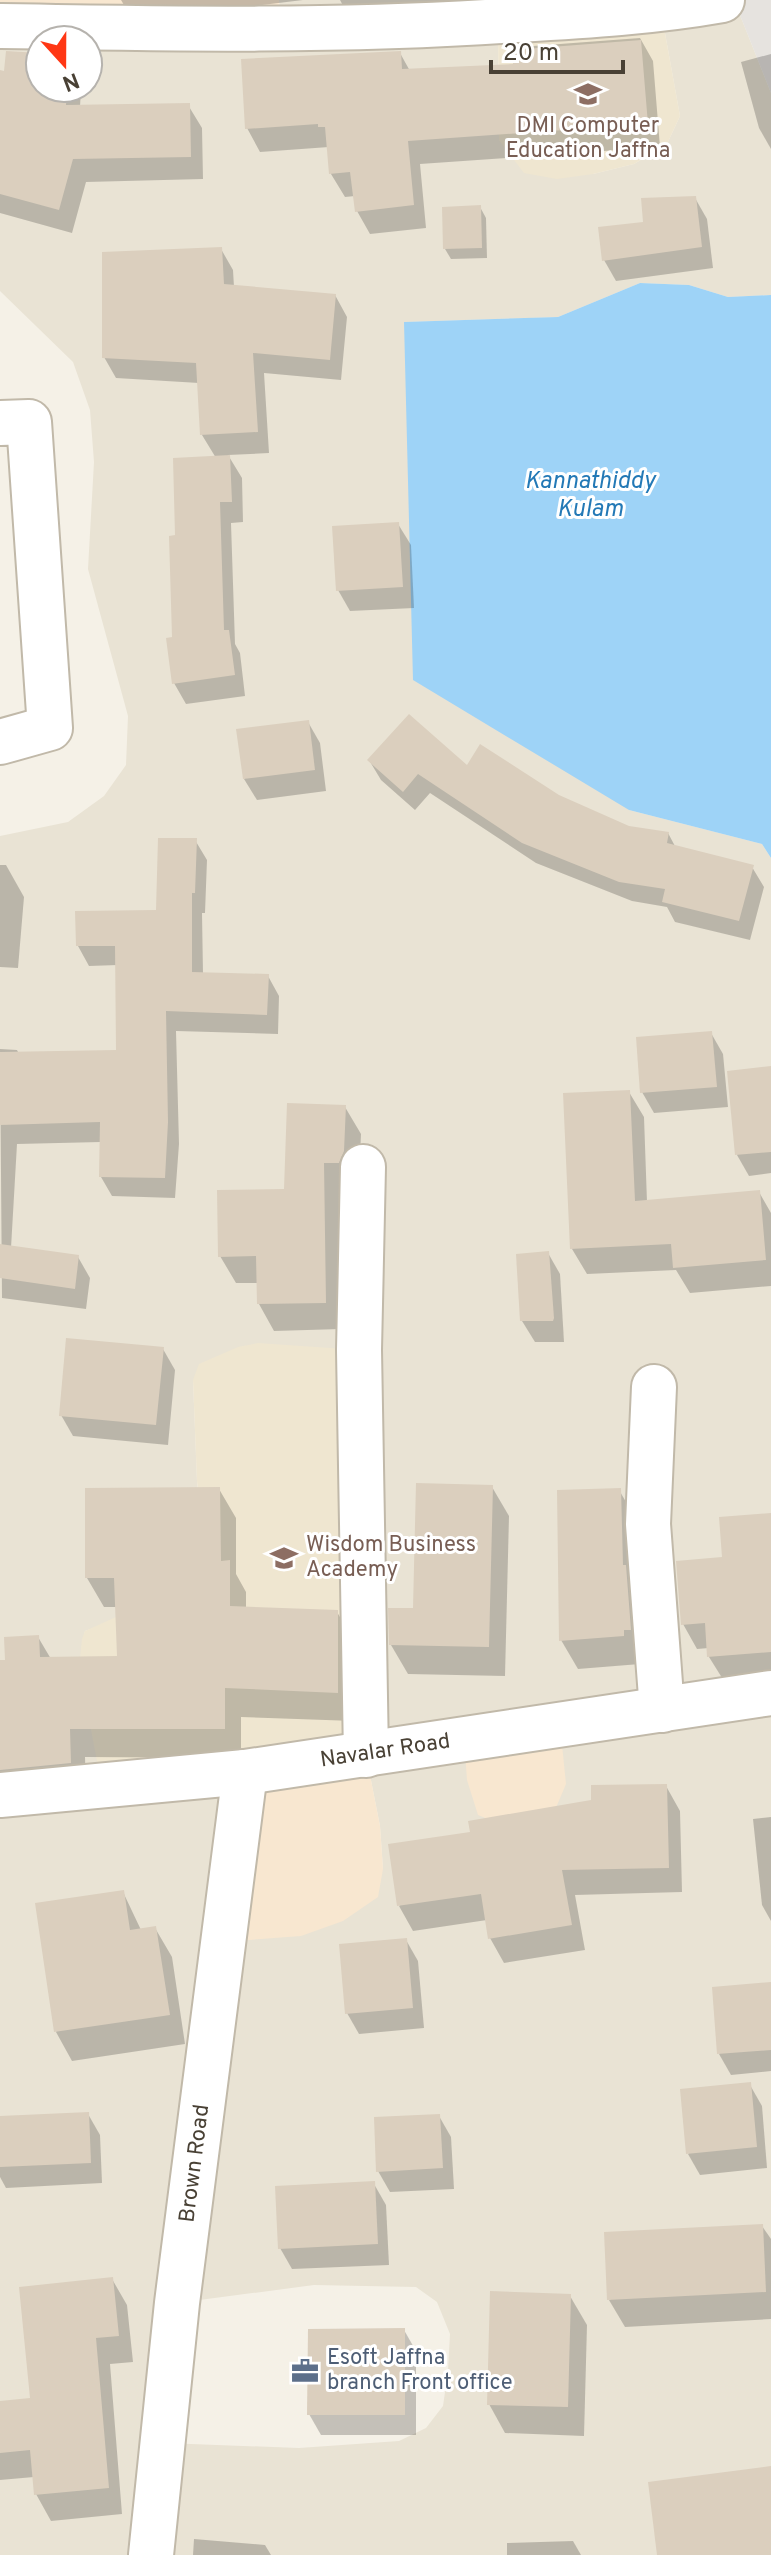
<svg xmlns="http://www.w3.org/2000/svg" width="771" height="2555" font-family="Overpass,sans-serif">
<rect width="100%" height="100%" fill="#f5f1e7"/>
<path fill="#e9e3d4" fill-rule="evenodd" d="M279,0h455l37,93v202l-43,2 -39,-12 -49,-2 -82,34 -153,5 224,488 133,34 9,14v1697h-771v-1719l68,-14 36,-26 22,-31 2,-49 -40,-147 6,-107 -4,-52 -17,-48 -73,-71v-265l281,4zM661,11l19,105 -13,28 -33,20 -41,10 -94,-34 -1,-118zM40,40h48v48h-48zM193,1380l173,375 14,71 3,43 -304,-202 6,-36 123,-43 -11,-107zM314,2285l102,2 21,15 13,32 -2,37 -5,35 -17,22 -27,13 -100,7 -134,-5 12,-140z"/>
<g fill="#f8e7d0">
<polygon points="0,0 279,0 281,30 0,26"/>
<polygon points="560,1725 566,1784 555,1810 495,1822 478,1815 467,1780 464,1739"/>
<polygon points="366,1755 380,1826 383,1869 378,1897 343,1921 301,1936 222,1942 245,1772"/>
</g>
<g fill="#efe6d0">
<polygon points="661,11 680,116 667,144 634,164 593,174 557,179 524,173 499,140 498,22"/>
<polygon points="258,1343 359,1350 366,1755 102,1787 79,1667 82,1639 85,1631 116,1617 205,1546 197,1481 193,1380 199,1364 238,1347"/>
</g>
<polygon fill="#e6e3df" points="734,0 771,0 771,93"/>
<polygon fill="#9ed3f7" points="640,283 689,285 728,297 771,295 771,858 762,844 629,810 413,680 404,322 558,317"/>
<g fill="#0003">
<polygon points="121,0 303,0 172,16 136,25"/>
<polygon points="340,0 476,0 476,10 355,28"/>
<polygon points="640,38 653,61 660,147 420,164 426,228 370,234 357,211 355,196 345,197 331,174 329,147 260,152 247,128 400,53 410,71 515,66 533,50 533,46"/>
<polygon points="771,54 771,149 759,128 741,62"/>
<polygon points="40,56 40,88 81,88 80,107 188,105 202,128 203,179 86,182 72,233 0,213 0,72 6,73"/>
<polygon points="695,198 707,219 713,268 616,281 604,260 646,224"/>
<polygon points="480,207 486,218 487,258 451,259 445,249"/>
<polygon points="221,249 233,270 234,287 335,295 347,317 341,380 264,373 269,453 228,455 242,478 243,522 231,523 235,644 240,653 245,696 186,704 174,683 177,537 216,458 202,435 199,383 116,378 104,357"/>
<polygon points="398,524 411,545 414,608 350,611 338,590"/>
<polygon points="308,722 320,743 326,791 257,800 244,779"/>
<polygon points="369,760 467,768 558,797 629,827 668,833 676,848 752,867 764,887 750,940 675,922 667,907 632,901 536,863 430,793 415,810 381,780"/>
<polygon points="195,840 207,860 205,913 202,913 203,974 268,976 279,996 278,1034 176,1031 179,1144 175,1198 112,1196 101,1177 101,1142 17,1144 11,1248 78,1257 90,1278 86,1309 2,1298 0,1049 17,1050 19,1054 118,1052 118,965 89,966 78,946 158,912"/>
<polygon points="0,865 6,865 24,897 18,968 0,967"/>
<polygon points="711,1033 723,1054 728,1107 654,1113 642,1092"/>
<polygon points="771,1069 771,1173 749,1176 737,1155"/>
<polygon points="629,1092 644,1117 647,1202 759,1192 771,1213 771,1286 690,1293 676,1270 587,1274 572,1249"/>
<polygon points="345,1107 361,1134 359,1179 354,1190 339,1189 341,1329 274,1331 259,1304 258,1283 236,1283 220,1256 286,1191"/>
<polygon points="548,1253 560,1274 564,1342 535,1342 522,1321"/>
<polygon points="163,1349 175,1370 168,1445 73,1436 61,1415"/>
<polygon points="492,1487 509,1516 505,1676 408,1674 391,1645"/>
<polygon points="219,1489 236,1518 236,1574 246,1592 246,1608 337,1612 354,1641 354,1721 241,1717 241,1758 85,1757 86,1792 0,1800 0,1662 7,1662 38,1637 51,1659 119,1658 117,1607 104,1607 87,1578"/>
<polygon points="619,1490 636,1519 640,1664 578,1669 561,1640"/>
<polygon points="771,1546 771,1677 724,1681 709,1657 709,1648 697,1649 683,1624 724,1559"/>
<polygon points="666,1786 680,1811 682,1892 575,1895 585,1950 504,1963 490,1938 487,1920 413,1931 399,1906 473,1834"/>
<polygon points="771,1817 771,1921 762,1905 753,1819"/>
<polygon points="123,1892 141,1930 155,1928 172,1957 185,2044 72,2061 56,2032"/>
<polygon points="406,1940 418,1961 424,2028 359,2034 347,2013"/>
<polygon points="771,1984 771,2071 731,2075 719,2054"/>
<polygon points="750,2085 762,2106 767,2168 700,2175 688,2154"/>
<polygon points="88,2114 100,2135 102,2183 6,2188 0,2177 0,2118"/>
<polygon points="439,2116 451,2137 454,2189 390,2192 378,2171"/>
<polygon points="374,2184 386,2205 389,2265 292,2269 280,2248"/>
<polygon points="762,2226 771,2239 771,2319 625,2327 609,2300"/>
<polygon points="112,2279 127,2305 133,2362 110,2364 122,2514 51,2521 36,2494 34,2477 0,2480 0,2403 32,2400"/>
<polygon points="570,2296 587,2325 584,2436 505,2433 489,2404"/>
<polygon points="404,2330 416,2351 416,2435 321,2435 309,2414"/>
<polygon points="194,2539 265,2545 271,2555 193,2555"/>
<polygon points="573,2541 581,2555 507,2555 507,2543"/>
</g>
<g fill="#dbcfbe">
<polygon points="641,40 648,124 408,141 414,205 355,212 350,172 329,174 325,127 318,127 318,124 245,129 241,59 401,51 402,69 513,64 512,50"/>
<polygon points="6,51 40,53 40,88 67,88 66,105 190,103 191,157 73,159 59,210 0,194 0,70 4,71"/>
<polygon points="696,196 702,247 602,261 598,227 643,222 641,198"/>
<polygon points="481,205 482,248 443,249 442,207"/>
<polygon points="222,247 224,284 336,294 330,360 253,353 258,432 200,435 196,363 102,358 102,252"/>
<polygon points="230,455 232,502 220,502 224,630 229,630 235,675 172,684 166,638 172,637 169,536 175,535 173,458"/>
<polygon points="399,522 403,587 336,591 332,526"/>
<polygon points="409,714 467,765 480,744 559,795 629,826 669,832 667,843 754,865 739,921 662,902 665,889 619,882 522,843 418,774 403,792 367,760"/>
<polygon points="309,720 315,770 243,779 236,729"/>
<polygon points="158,838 197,838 195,893 192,893 192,972 269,974 267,1015 166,1011 168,1122 165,1178 99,1177 100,1122 0,1125 0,1052 116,1050 115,946 76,946 75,911 156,910"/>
<polygon points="712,1031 717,1087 640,1093 636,1037"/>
<polygon points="771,1066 771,1152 735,1155 727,1071"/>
<polygon points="630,1090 635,1201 760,1190 766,1260 673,1268 671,1244 570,1249 563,1093"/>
<polygon points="287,1103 346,1105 344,1151 339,1163 324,1163 326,1303 257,1304 256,1256 218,1257 217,1190 284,1189"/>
<polygon points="0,1244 79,1255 75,1289 0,1278"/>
<polygon points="549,1251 554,1318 553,1321 520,1321 516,1254"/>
<polygon points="66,1338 164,1347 156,1425 59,1416"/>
<polygon points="416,1483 493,1485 489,1647 389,1645 388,1608 413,1608"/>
<polygon points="220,1487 221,1561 230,1560 230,1606 338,1610 338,1693 225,1688 225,1729 70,1729 71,1763 0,1770 0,1660 5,1660 4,1637 39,1635 40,1657 117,1656 114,1578 85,1578 85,1488"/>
<polygon points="621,1488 623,1565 626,1565 631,1630 624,1630 624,1636 559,1641 557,1490"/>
<polygon points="771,1513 771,1652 707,1657 705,1623 681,1625 676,1561 722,1557 719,1517"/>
<polygon points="667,1784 669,1868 562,1870 572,1925 488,1939 481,1894 397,1906 388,1844 470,1832 468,1821 591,1800 591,1785"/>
<polygon points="124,1890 130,1930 156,1926 170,2015 54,2032 35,1903"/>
<polygon points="407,1938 413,2008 345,2014 339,1944"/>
<polygon points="771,1982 771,2050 717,2054 712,1987"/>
<polygon points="751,2082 757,2147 686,2154 680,2089"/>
<polygon points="89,2112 91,2163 0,2167 0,2116"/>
<polygon points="440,2114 443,2168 376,2172 374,2117"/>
<polygon points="375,2181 378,2244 278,2249 275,2186"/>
<polygon points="763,2224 766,2292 607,2300 604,2232"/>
<polygon points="113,2277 119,2336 96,2338 109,2488 34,2495 30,2450 0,2453 0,2401 30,2398 19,2287"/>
<polygon points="490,2291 571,2294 568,2407 487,2405"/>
<polygon points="405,2328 405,2415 307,2415 308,2329"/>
<polygon points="771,2466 771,2555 657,2555 648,2482"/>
</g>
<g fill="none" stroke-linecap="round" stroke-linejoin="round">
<g stroke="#c1b9a9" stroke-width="48">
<g id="minor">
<path d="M0,26c173,3 344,6 517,-6 69,-4 137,-8 205,-20"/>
<polyline points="0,423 29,422 50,728 0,742"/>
<polyline points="363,1167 359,1350 366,1755"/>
<polyline points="654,1387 648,1524 662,1710"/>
<path id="s1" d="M0,1795l245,-23 526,-79"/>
<path id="s2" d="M151,2555l26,-252 68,-531"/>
</g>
</g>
<use href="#minor" stroke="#fff" stroke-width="44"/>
</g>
<defs>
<g id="university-bare" transform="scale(2.16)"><path d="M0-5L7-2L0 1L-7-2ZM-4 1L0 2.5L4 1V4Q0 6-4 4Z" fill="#8d6e63" stroke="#fff" stroke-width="2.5" paint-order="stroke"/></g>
<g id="office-bare" transform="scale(2.16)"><path d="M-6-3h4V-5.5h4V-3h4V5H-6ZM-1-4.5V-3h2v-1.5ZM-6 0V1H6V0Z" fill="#5c6f8a" stroke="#fff" stroke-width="2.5" paint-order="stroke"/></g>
</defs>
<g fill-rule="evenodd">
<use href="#university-bare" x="588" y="94"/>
<use href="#university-bare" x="284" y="1558"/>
<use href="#office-bare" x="305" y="2371"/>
</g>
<g text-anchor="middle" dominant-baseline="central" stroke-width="6" stroke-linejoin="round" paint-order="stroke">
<g font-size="22" fill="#785e54" stroke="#fff">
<text x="588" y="126">DMI Computer<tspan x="588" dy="25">Education Jaffna</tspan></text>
<text x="306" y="1545" text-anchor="start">Wisdom Business<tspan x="306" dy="25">Academy</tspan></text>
</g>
<g font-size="22" fill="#494135" stroke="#fff">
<text stroke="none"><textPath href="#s1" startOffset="388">Navalar Road</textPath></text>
<text stroke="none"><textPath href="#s2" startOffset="394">Brown Road</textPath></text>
</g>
<g font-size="22" fill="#4e5e75" stroke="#fff" text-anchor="start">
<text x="327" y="2358">Esoft Jaffna<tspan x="327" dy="25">branch Front office</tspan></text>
</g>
<g font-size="24" font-style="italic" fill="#2379b6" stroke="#fff">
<text x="590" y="482">Kannathiddy<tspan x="590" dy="28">Kulam</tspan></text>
</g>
</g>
<g transform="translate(64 64) rotate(159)"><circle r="38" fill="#ffffff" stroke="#b6b3ae" stroke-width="2"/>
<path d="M0-6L14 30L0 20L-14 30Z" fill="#ff3714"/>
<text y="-12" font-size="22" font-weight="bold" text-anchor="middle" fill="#494135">N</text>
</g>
<path d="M491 60v12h132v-12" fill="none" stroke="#494135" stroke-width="4"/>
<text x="503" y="60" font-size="24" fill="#494135" stroke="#ffffff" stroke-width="6" paint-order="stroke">20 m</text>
</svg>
